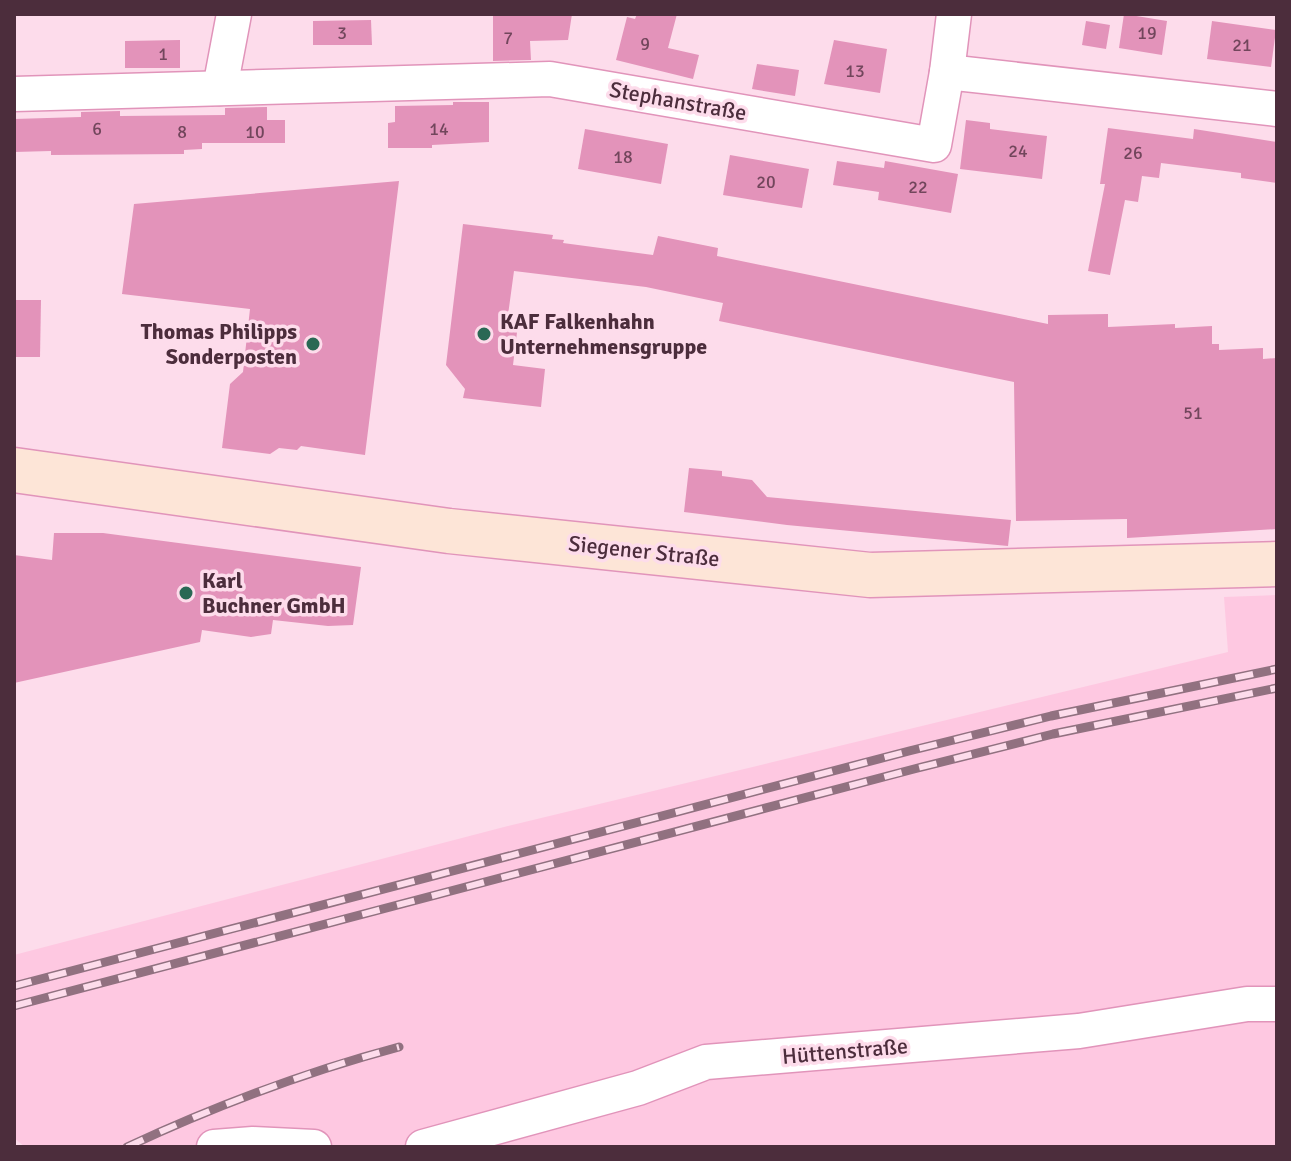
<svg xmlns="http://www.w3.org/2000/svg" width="1291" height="1161" font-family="Signika,sans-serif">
<rect width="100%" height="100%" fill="#fddceb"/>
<polygon fill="#fec8e1" points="1277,595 1277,1147 25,1147 14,1138 14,955 504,827 1228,652 1224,597"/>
<g fill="#e393ba">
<polygon points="493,14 572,14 568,40 530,41 531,60 493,61"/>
<polygon points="637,14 677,14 668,48 699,55 693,79 616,60 627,17 635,19"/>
<polygon points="1124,14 1167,21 1162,55 1119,48"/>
<polygon points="371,20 372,45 313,45 313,21"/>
<polygon points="1086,21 1110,25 1106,49 1082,45"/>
<polygon points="1212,21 1276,30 1271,67 1207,59"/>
<polygon points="180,40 180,68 125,68 125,41"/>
<polygon points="834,40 887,49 880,93 824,84"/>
<polygon points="757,64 799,70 795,96 752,89"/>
<polygon points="453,102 489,102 489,142 432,145 432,148 388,148 388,123 395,122 395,106 453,105"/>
<polygon points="267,107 267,120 285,120 285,143 202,143 202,149 184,150 184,154 51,155 51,151 14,152 14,119 81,117 81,112 120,111 120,116 225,115 225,108"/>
<polygon points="966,120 990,123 990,129 1047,136 1042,179 960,169"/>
<polygon points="1108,128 1193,139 1194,129 1277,142 1277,183 1241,178 1241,173 1161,163 1159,178 1142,176 1138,202 1125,200 1110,275 1088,271 1105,184 1100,184"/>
<polygon points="585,129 668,144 661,184 578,169"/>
<polygon points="730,155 809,169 802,208 723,195"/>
<polygon points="837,161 884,168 885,161 958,174 951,213 878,200 879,192 833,185"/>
<polygon points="399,181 365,455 301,446 297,450 279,448 270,454 222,448 230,384 243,372 250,309 122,294 134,204"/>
<polygon points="463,224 553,235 552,239 564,240 563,243 653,255 658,236 718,248 717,256 1048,324 1048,315 1108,314 1108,327 1175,324 1175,328 1212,326 1212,344 1219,344 1219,350 1263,348 1263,359 1277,358 1277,529 1127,538 1127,519 1016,521 1014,382 719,321 723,303 646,287 514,271 508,315 519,316 513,365 545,369 541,407 463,398 465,389 446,365"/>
<polygon points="14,300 41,300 40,357 14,357"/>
<polygon points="689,468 722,471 722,476 752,480 767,497 1011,520 1008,546 787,525 684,512"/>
<polygon points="54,533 103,533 361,567 353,625 328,626 273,620 271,634 251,637 202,630 200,642 14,683 14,555 52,560"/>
</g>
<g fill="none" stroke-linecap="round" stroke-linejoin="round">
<g stroke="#e194ba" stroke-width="37">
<g id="street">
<polyline points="947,72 954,14"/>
<polyline points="220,88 234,14"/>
<polyline points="14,94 550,79 934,145 947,72 1277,109"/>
<polyline points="214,1147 253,1144 314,1147"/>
<polyline points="423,1147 638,1088 706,1062 1079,1031 1247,1004 1277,1004"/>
</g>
</g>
<g stroke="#e194ba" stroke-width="47">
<polyline id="secondary" points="14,470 449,531 870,575 1277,564"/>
</g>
<use href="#street" stroke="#fff" stroke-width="34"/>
<use href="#secondary" stroke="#fde5d7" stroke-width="44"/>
<g stroke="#917180" stroke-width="9">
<g id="rail">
<polyline points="14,986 909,751 1051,716 1277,669"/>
<polyline points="14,1006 914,769 1053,734 1277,688"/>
<path d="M127,1147c88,-41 178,-75 272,-100"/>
</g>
</g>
<use href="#rail" stroke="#fddceb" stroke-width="6" stroke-dasharray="18" stroke-linecap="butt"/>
</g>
<g fill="#2a6854" stroke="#fddceb" stroke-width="3">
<circle cx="484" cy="334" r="8"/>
<circle cx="313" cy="344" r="8"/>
<circle cx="186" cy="593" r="8"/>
</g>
<g text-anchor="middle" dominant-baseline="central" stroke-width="7" stroke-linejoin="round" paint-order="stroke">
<g font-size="18" fill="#72465c">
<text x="342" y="33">3</text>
<text x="1147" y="33">19</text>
<text x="508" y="38">7</text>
<text x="645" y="44">9</text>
<text x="1242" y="45">21</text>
<text x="163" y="54">1</text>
<text x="855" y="71">13</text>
<text x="97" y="129">6</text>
<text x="439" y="129">14</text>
<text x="182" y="132">8</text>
<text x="255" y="132">10</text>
<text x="1018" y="151">24</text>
<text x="1133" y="153">26</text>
<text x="623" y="157">18</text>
<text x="766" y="182">20</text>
<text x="918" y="187">22</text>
<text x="1193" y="413">51</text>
</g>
<g font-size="22" fill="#4c2d3c" stroke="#fddceb">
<text transform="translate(678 101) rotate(10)">Stephanstraße</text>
<text transform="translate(644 551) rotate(6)">Siegener Straße</text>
<text transform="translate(845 1051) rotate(-5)">Hüttenstraße</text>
</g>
<g font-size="22" font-weight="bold" fill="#4c2d3c" stroke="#fddceb" text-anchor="start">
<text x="500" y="321">KAF Falkenhahn<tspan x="500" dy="25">Unternehmensgruppe</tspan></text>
<text x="297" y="331" text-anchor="end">Thomas Philipps<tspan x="297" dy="25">Sonderposten</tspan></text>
<text x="202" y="580">Karl<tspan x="202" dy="25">Buchner GmbH</tspan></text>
</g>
</g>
<rect width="1291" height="1161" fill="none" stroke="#4c2d3c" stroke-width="32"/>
</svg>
